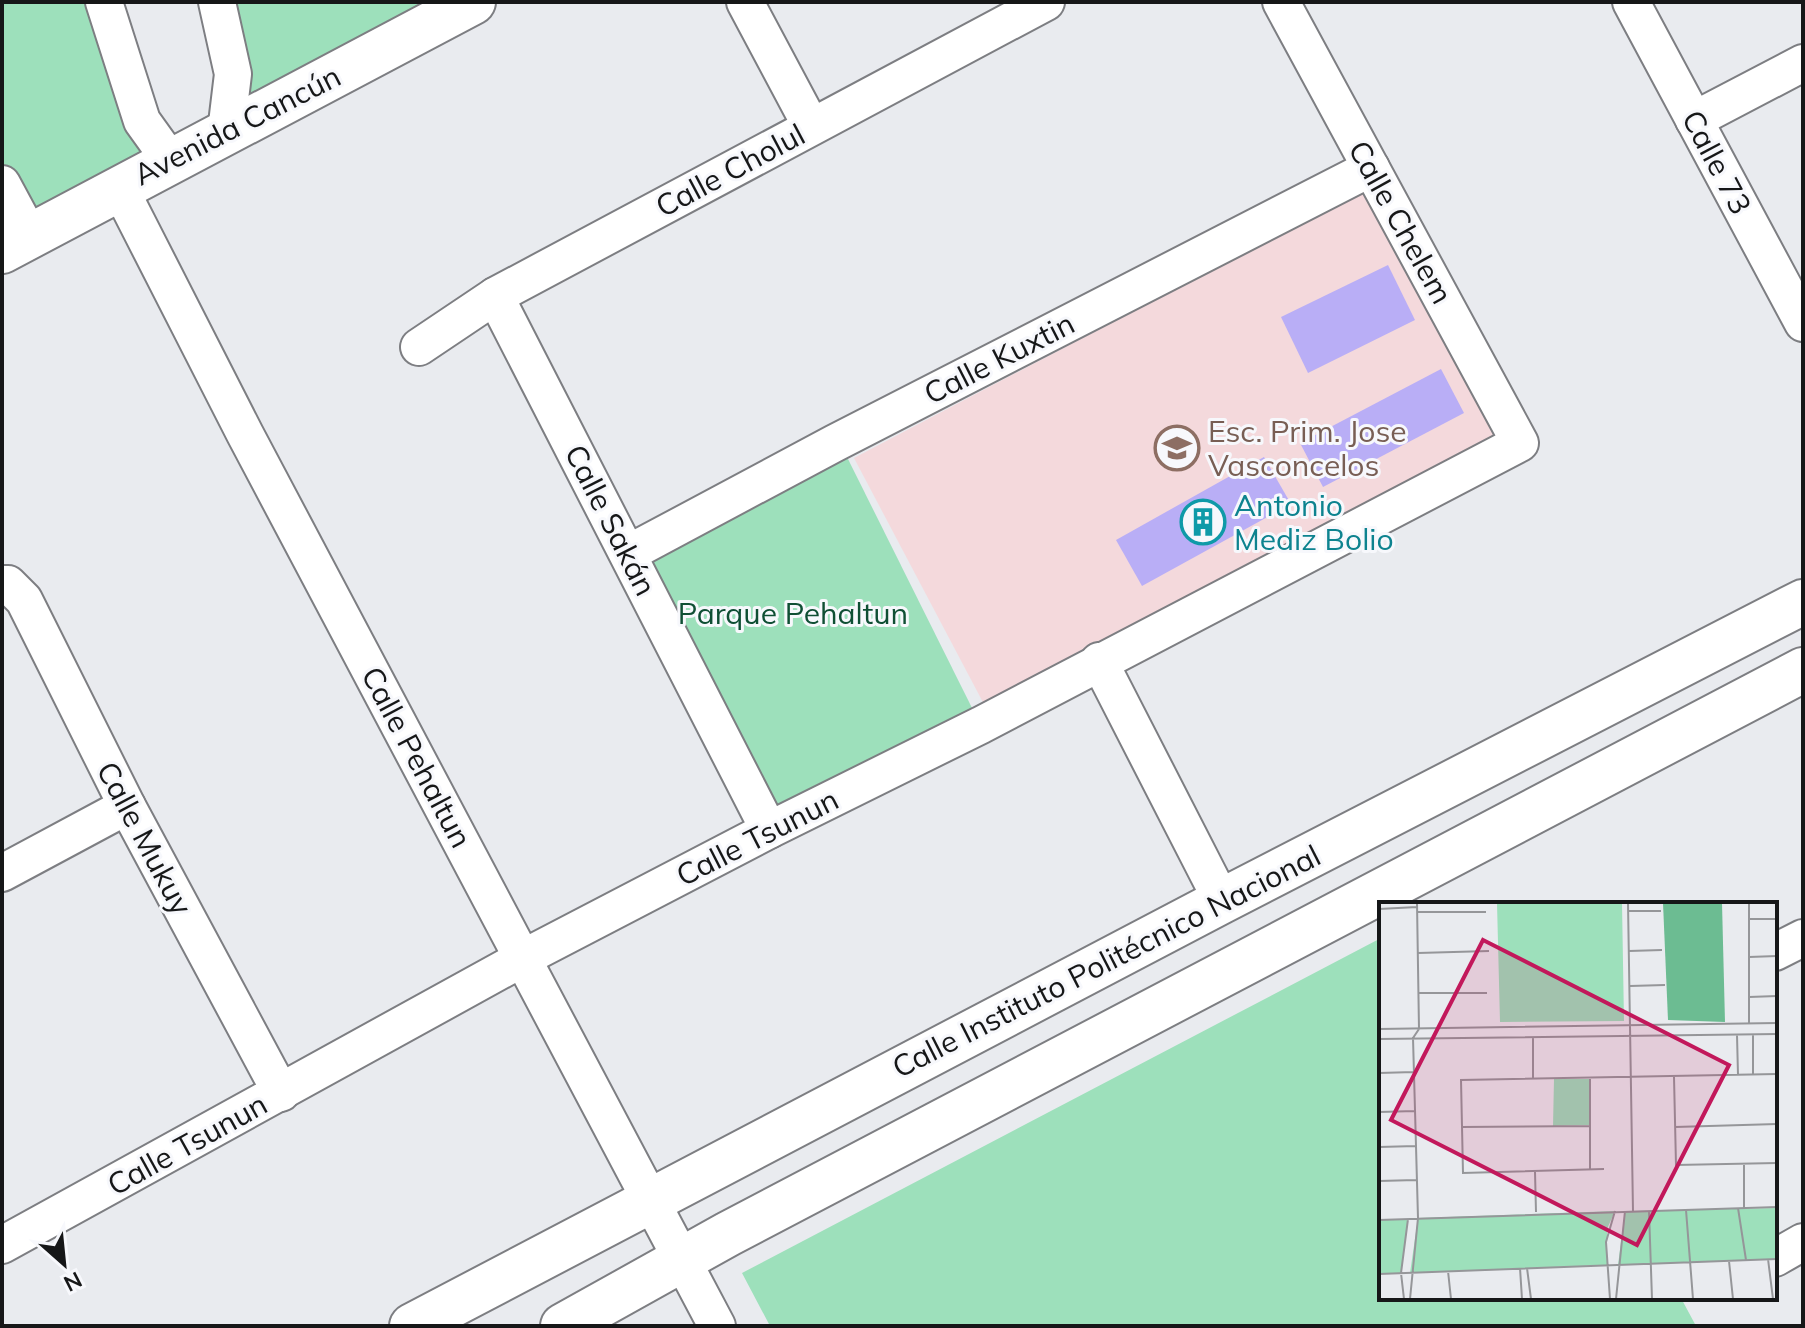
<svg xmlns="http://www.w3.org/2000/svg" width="1805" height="1328" font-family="Mulish,sans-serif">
<rect width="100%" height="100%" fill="#e9ebef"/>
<polygon fill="#f4d9dc" points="1368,188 1499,438 986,708 854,458"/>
<g fill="#9de0bb">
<polygon points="2,2 104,2 170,160 2,250"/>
<polygon points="216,2 460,2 226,132"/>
<polygon points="842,447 979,722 770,829 633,559"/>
<polygon points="1381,938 1381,1298 1681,1298 1696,1326 770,1326 742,1273"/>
</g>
<g fill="#b9aef6">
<polygon points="1388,265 1415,320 1308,373 1281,317"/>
<polygon points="1441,369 1464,413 1323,487 1300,443"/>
<polygon points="1264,457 1291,504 1142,586 1116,540"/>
</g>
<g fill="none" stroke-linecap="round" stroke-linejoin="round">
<g stroke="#7d7e82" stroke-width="40">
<g id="street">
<polyline points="104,2 142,121 170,160"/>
<polyline points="217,2 233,74 226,132"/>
<polyline points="745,2 811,126"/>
<polyline points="1631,2 1803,323"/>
<polyline points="1694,120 1803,63"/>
<polyline points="2,184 30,236"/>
<polyline points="119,187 245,434 717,1326"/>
<polyline points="495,296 769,830"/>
<polyline points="419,347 495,296 1046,2"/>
<polyline points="629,553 835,443 1371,168"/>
<polyline points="2,584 8,584 24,600 127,806 281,1093"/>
<polyline points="1099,661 1222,901"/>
<polyline points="2,873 127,806"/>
<polyline points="1775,952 1803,938"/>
<polyline points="2,1245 525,957 769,830 981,725 1520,443 1281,2"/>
<polyline points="1775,1258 1803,1242"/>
</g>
</g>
<g stroke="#7d7e82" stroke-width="48">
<g id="secondary">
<polyline points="412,1326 1222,901 1803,602"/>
<polyline points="563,1326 728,1234 1803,670"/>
</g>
</g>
<g stroke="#7d7e82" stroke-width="48">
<polyline id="primary" points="2,251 473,2"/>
</g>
<use href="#street" stroke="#fff" stroke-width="36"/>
<use href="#secondary" stroke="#fff" stroke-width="44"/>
<use href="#primary" stroke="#fff" stroke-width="44"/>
</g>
<defs>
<g id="school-ring" transform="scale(2.3)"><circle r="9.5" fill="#f7f8fc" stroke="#8d6e63" stroke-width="1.5"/><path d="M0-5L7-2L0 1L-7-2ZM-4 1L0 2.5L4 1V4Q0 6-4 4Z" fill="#8d6e63"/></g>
<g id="building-ring" transform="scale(2.3)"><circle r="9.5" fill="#f7f8fc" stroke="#0f9aa8" stroke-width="1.5"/><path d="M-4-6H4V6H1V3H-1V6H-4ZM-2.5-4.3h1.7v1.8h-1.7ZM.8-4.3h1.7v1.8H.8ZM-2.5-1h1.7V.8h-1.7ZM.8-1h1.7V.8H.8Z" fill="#0f9aa8"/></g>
</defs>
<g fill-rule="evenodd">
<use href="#school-ring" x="1177" y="448"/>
<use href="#building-ring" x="1203" y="522"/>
</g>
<g text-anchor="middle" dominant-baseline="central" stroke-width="6" stroke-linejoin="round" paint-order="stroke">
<g font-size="30" fill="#161718" stroke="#f7f8fc">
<text transform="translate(237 125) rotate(-27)">Avenida Cancún</text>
<text transform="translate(1717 162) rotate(62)">Calle 73</text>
<text transform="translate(730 170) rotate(-28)">Calle Cholul</text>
<text transform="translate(1401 222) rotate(61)">Calle Chelem</text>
<text transform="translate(999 358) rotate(-27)">Calle Kuxtin</text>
<text transform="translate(611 520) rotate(63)">Calle Sakán</text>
<text transform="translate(417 757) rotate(62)">Calle Pehaltun</text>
<text transform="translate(757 837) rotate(-27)">Calle Tsunun</text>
<text transform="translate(145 838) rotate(62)">Calle Mukuy</text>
<text transform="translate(1106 961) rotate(-27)">Calle Instituto Politécnico Nacional</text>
<text transform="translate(187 1144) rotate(-29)">Calle Tsunun</text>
</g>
<g font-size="30" fill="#785e54" stroke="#f7f8fc" text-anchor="start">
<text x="1208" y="431">Esc. Prim. Jose<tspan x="1208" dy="34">Vasconcelos</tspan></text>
</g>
<g font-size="30" fill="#0d838f" stroke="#f7f8fc" text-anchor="start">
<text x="1234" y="505">Antonio<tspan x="1234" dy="34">Mediz Bolio</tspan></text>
</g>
<g font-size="30" fill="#0f4f34" stroke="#f7f8fc">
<text x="793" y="613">Parque Pehaltun</text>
</g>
</g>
<g transform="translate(1379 902)">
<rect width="398" height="398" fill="#e9ebef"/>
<path d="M118,1h125l2,118 -124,1zM175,177h35v46l-36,1zM398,306v51l-159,6 7,-54zM236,309l-8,18v36l-197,8 8,-55zM29,317l-7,54 -22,1v-54z" fill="#9de0bb"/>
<path d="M284,1h59l3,119 -57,-2z" fill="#6cbc92"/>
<path fill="none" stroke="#959699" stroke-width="2" d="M249,1l5,308M370,1v121M0,7l38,-2M249,9h33M38,10h69M370,17h28M250,49l33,-1M39,51l71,-2M370,55l28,-1M251,84l35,-1M40,91h68M370,95l28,-1M0,127l398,-6M358,133l1,40M374,133v40M154,136v41M0,137l398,-5M0,171l35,-1M295,175l2,88 101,-2M211,177v91M0,210l36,-1M83,225l128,-1M296,225l102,-3M0,245l37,-1M225,267l-141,4 -2,-93 316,-6M156,270l1,40M0,279l37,-1M359,306l8,52M365,306v-43M307,308l7,89M270,309l3,88M0,318l398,-13M389,357l5,40M350,359l4,38M141,366l2,31M148,366l4,31M69,369l3,28M0,372l398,-15M25,397l-3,-26 7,-54M31,397l8,-81 -5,-180 6,-9 -2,-126M231,397l-4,-57 9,-31M237,397l9,-88"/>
<path fill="#c2185b" fill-opacity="0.15" stroke="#c2185b" stroke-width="4" d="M104,38l246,125 -92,180 -246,-125z"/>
<rect width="398" height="398" fill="none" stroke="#161718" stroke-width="4"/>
</g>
<rect width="1805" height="1328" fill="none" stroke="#161718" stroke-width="8"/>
<g transform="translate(64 1264) rotate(153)" stroke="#f7f8fc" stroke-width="6" paint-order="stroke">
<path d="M0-6L14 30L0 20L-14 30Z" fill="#161718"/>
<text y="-12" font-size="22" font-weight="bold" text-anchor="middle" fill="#161718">N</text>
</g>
</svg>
